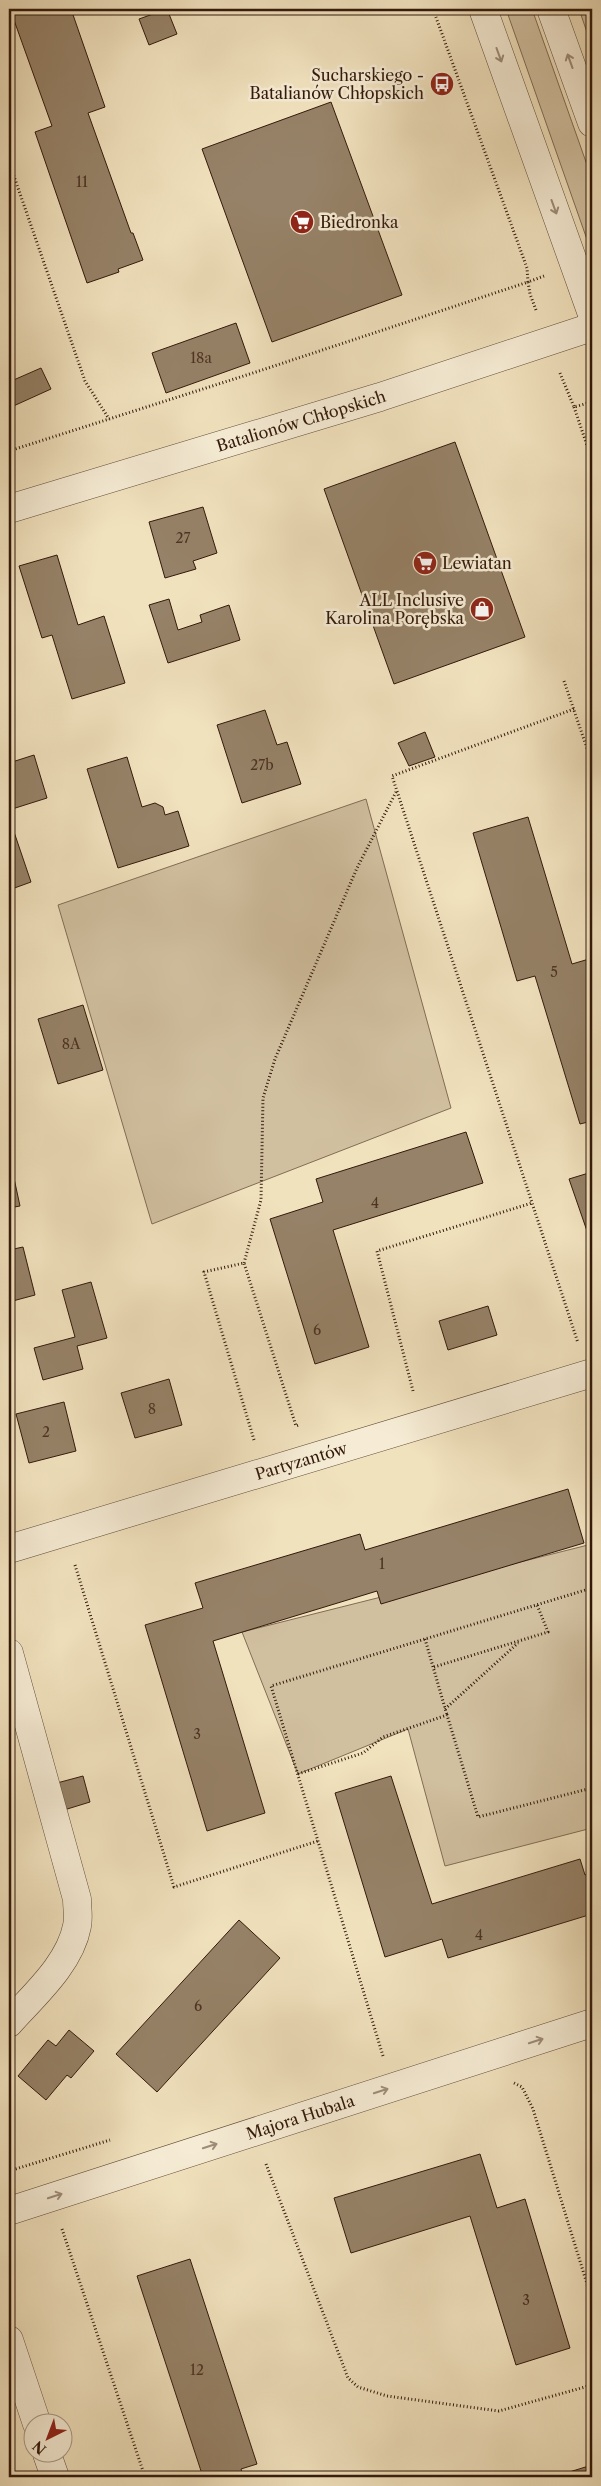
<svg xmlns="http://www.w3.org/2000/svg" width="601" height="2486" font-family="'Libre Caslon Text',serif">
<rect width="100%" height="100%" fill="#f1e2be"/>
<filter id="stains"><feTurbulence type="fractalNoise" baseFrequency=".004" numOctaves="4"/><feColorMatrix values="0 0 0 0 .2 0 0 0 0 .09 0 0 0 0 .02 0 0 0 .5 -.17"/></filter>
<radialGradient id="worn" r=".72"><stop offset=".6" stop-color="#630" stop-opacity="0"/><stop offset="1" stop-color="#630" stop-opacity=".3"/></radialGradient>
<g fill="#d1c0a0" stroke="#826c56">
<polygon points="506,9 532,9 592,179 592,247 590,248"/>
<polygon points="579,9 592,9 592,47"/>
<polygon points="366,799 451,1108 152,1224 58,905"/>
<polygon points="592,1544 592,1828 445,1866 408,1729 298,1774 242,1632"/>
</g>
<g fill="#968268" stroke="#33190b">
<polygon points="10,9 71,9 105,107 88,113 131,233 133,233 143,260 118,269 119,272 87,283 35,132 52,126"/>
<polygon points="167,9 177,34 149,45 139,19"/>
<polygon points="331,102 402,295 272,342 202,149"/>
<polygon points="236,323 250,363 166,393 152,353"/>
<polygon points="41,368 51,389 9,408 9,382"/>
<polygon points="455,442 525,637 394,684 324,489"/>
<polygon points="203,507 217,553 193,561 196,569 165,578 149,522"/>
<polygon points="57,555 78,625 104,616 125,683 72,699 52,635 42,638 19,566"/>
<polygon points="169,599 178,630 202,622 200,615 229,605 240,640 168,663 149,605"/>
<polygon points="265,710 277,745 287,742 301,784 242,803 217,725"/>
<polygon points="425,732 435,757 409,766 398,743"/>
<polygon points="34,755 47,798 9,810 9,763"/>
<polygon points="127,757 142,807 155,803 163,807 165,815 178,811 189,846 118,868 87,769"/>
<polygon points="528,817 572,964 589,959 592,969 592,1121 580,1124 535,976 517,981 473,833"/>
<polygon points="12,826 31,882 9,890 9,827"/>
<polygon points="83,1005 103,1070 58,1084 38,1019"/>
<polygon points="466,1132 483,1183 333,1230 369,1347 315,1364 270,1219 323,1202 316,1179"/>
<polygon points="9,1155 20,1206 9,1208"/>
<polygon points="592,1172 592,1229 587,1231 569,1179"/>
<polygon points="23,1247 35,1295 9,1302 9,1250"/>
<polygon points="91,1282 107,1338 77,1346 83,1369 43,1380 34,1348 75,1337 62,1290"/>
<polygon points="488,1306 497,1335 448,1350 439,1321"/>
<polygon points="169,1379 182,1425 135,1438 121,1393"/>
<polygon points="64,1402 76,1451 29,1463 16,1414"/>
<polygon points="568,1489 584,1543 381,1604 377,1591 213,1641 265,1813 207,1831 145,1625 203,1608 195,1583 360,1534 365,1550"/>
<polygon points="83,1776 90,1802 64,1810 57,1783"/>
<polygon points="391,1776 432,1904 580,1859 585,1875 592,1872 592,1914 448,1958 442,1939 385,1957 335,1793"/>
<polygon points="239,1920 280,1958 157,2092 116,2054"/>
<polygon points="69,2030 94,2051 71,2078 67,2075 46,2100 18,2076 48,2040 56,2046"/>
<polygon points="480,2154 497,2208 525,2199 570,2348 516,2365 470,2216 351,2253 334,2198"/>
<polygon points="190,2259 257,2464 241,2469 244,2477 203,2477 137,2276"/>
<polygon points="592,2465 592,2477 553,2477"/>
</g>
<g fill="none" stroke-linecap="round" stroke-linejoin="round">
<g stroke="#624b38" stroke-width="29">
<g id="minor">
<polyline points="483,9 592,314"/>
<polyline points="551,9 592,123"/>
<path id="s1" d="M9,509l371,-112 212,-70"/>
<path id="s2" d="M9,1549l583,-176"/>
<path d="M9,1653l68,246c0,9 2,19 0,27 -7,38 -44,70 -68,97"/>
<path id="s3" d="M9,2211l583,-188"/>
<polyline points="9,2340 37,2424"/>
<polyline points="47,2454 55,2477"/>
</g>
</g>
<g stroke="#33190b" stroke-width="3" stroke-dasharray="1 2.5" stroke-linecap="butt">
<polyline points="9,162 85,381 109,419"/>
<polyline points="9,182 15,180"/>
<polyline points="536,310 530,294 528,282 544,276"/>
<polyline points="560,373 574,407 592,402"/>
<polyline points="574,407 592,460"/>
<polyline points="9,451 256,372 528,282 527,268 433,9"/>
<polyline points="564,681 592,763"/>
<polyline points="574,709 392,776 578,1343"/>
<polyline points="244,1263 261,1200 263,1098 275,1059 357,868 396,792"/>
<polyline points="413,1391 377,1251 532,1203"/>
<polyline points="254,1440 204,1272 244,1263 296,1426 299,1425"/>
<polyline points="75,1565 174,1887 318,1841"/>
<polyline points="425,1639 447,1715"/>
<polyline points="434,1667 548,1632 537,1605"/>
<polyline points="445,1709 518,1643"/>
<polyline points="298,1774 363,1753 383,1737 447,1715 478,1817 592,1788"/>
<polyline points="383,2056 271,1686 592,1588"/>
<polyline points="514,2083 522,2087 533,2109 592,2300"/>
<polyline points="266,2164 348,2378 358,2387 387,2396 499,2411 592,2385"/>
<polyline points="9,2171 110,2140"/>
<polyline points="62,2229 145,2477"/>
</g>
<use href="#minor" stroke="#f6ecd5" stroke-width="28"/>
</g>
<defs><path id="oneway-shaft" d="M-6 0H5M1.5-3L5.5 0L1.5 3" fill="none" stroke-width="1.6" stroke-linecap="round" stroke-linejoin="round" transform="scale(1.25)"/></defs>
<g stroke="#9e8d7a">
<use href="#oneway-shaft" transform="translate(499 55) rotate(70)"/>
<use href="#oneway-shaft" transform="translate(570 61) rotate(-110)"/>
<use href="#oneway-shaft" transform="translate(554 207) rotate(70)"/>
<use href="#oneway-shaft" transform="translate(536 2041) rotate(-18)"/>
<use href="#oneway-shaft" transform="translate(381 2091) rotate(-18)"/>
<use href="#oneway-shaft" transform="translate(210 2146) rotate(-18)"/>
<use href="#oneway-shaft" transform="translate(55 2196) rotate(-18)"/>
</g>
<defs>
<g id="bus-disc" transform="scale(1.25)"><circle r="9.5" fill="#8f2418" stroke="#f6ecd5"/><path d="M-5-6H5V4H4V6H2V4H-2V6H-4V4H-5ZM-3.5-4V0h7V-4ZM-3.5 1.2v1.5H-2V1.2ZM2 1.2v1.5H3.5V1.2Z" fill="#fff"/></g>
<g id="supermarket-disc" transform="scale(1.25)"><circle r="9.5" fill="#8f2418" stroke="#f6ecd5"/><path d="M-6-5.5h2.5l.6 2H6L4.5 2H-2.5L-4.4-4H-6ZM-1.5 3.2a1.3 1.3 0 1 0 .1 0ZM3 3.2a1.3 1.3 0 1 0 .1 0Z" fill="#fff"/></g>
<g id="shop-disc" transform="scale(1.25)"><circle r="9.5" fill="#8f2418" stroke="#f6ecd5"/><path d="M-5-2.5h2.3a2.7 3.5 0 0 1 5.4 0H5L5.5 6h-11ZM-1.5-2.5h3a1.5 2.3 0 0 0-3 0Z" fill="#fff"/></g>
</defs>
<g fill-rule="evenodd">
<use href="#bus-disc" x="442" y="84"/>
<use href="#supermarket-disc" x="302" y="222"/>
<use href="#supermarket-disc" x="425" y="563"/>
<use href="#shop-disc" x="482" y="609"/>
</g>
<g text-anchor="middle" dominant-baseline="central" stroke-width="5" stroke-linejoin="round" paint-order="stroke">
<g font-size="14" fill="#4c3322">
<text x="82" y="182">11</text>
<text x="201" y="358">18a</text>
<text x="183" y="538">27</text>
<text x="262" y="765">27b</text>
<text x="554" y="972">5</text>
<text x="71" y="1044">8A</text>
<text x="375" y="1203">4</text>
<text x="317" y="1330">6</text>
<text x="152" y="1409">8</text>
<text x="46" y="1432">2</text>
<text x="382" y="1564">1</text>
<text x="197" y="1734">3</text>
<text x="479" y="1935">4</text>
<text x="198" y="2006">6</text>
<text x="526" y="2300">3</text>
<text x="197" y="2370">12</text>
</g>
<g font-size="16" fill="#33190b" stroke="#f6ecd5" text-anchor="end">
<text x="424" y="75">Sucharskiego -<tspan x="424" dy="18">Batalianów Chłopskich</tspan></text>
<text x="320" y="222" text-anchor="start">Biedronka</text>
<text x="442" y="563" text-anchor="start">Lewiatan</text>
<text x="464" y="600">ALL Inclusive<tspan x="464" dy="18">Karolina Porębska</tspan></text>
</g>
<g font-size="16" fill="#33190b" stroke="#f6ecd5">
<text stroke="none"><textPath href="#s1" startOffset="305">Batalionów Chłopskich</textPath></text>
<text stroke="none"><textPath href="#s2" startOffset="305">Partyzantów</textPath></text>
<text stroke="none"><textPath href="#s3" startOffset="306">Majora Hubala</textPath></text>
</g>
</g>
<rect width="601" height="2486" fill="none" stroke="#f1e2be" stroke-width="30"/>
<rect x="10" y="10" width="581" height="2466" fill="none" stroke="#33190b" stroke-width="2.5"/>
<rect x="15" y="15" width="571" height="2456" fill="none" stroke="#33190b"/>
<g transform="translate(48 2438) rotate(222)"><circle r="24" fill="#f6ecd5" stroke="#a89884"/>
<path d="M0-4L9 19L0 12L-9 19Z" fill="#8f2418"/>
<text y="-8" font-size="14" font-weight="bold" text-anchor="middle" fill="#33190b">N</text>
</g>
<rect width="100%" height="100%" filter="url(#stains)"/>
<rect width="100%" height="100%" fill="url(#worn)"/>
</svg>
